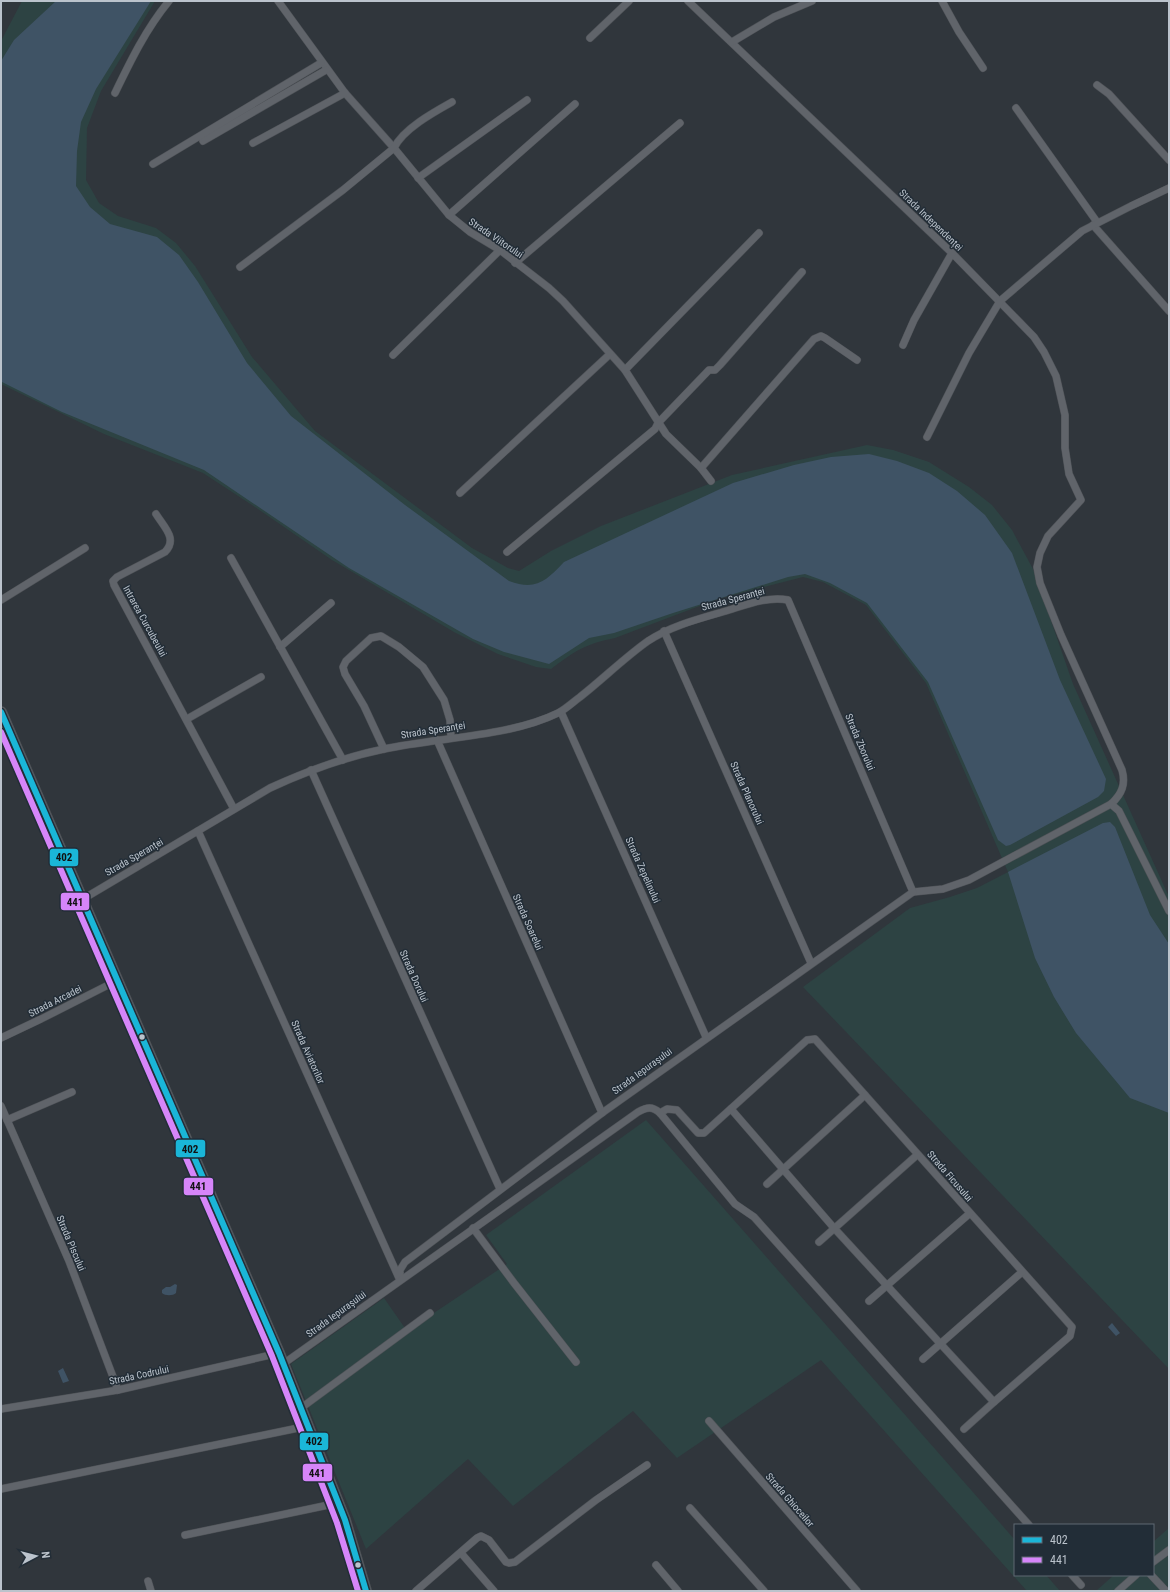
<svg xmlns="http://www.w3.org/2000/svg" width="1170" height="1592" font-family="'Roboto Condensed',sans-serif">
<rect width="100%" height="100%" fill="#30363c"/>
<g fill="#2d4343">
<path d="M22,1h133l-54,90 -14,37 -1,52 13,23 19,13 38,12 20,15 19,23 57,91 63,74 157,117 36,20 11,3 32,-20 50,-25 131,-51 135,-30 26,5 36,12 40,25 23,18 20,25 21,39 40,115 96,213v472l-366,-382 107,-79 40,-11 27,-9 31,-16 -82,-189 -60,-78 -43,-23 -20,-5 -85,22 -103,39c-30,6 -40,13 -64,31l-15,-2 -38,-13 -44,-22 -122,-72 -77,-53 -52,-34 -99,-39 -103,-50v-343z"/>
<polygon points="646,1120 1015,1540 1015,1575 1046,1575 1060,1591 1027,1591 821,1360 677,1458 633,1411 513,1506 468,1459 366,1549 291,1364 384,1298 407,1331 507,1264 486,1235"/>
<polygon points="1169,1528 1169,1591 1096,1591 1114,1575 1153,1575 1153,1542"/>
</g>
<g fill="#3f5365">
<path d="M56,1h95l-55,88 -15,33 -4,29 -1,35 14,21 20,17 47,13 22,18 19,27 49,81 44,53 114,89 104,76c27,10 37,0 55,-19l169,-79 61,-18 37,-8 38,-3 28,7 32,12 28,18 28,24 27,38 48,127 46,99 -2,12 -6,6 -88,48 -4,1 -8,-6 -70,-158 -61,-79 -37,-20 -25,-9 -17,3 -115,36 -59,20 -25,5 -40,26 -45,-12 -31,-13 -124,-71 -145,-98 -142,-58 -60,-30 -1,-321 13,-21z"/>
<polygon points="1110,822 1115,827 1150,915 1169,944 1169,1113 1130,1098 1076,1033 1054,997 1035,958 1008,872 1103,823"/>
<path d="M175,1284l2,1 -1,8c-3,3 -11,3 -14,0v-3l4,-3h4z"/>
<polygon points="1112,1323 1120,1333 1116,1336 1108,1327"/>
<polygon points="63,1368 69,1381 63,1383 58,1371"/>
</g>
<g fill="none" stroke-linecap="round" stroke-linejoin="round">
<g stroke="#4e5257" stroke-width="8">
<g id="street">
<polyline points="278,1 345,93 394,148 449,215 470,232 500,250 549,288 563,301 625,370 666,434 701,468 711,481"/>
<path d="M688,1l264,252 82,84 10,15 12,24 9,39v33l4,26 12,26 -33,36 -8,17 -3,14 3,16 21,52 61,135c4,14 0,24 -11,34l-142,76 -26,9 -30,3"/>
<polyline points="942,1 959,32 983,68"/>
<polyline points="590,38 629,1"/>
<polyline points="732,42 774,17 812,1"/>
<polyline points="1097,85 1109,94 1169,160"/>
<path d="M115,93c16,-33 31,-64 54,-92"/>
<polyline points="1016,108 1097,222"/>
<polyline points="203,141 326,70"/>
<polyline points="253,143 345,93"/>
<polyline points="153,164 321,63"/>
<polyline points="418,178 527,100"/>
<polyline points="449,215 575,104"/>
<polyline points="1093,225 1169,311"/>
<polyline points="515,263 680,123"/>
<path d="M240,267l103,-77 51,-42c9,-19 40,-36 58,-46"/>
<polyline points="903,345 914,320 952,253"/>
<polyline points="393,355 500,250"/>
<polyline points="625,370 759,233"/>
<polyline points="927,437 969,353 1000,301 1082,231 1131,206 1169,188"/>
<polyline points="701,468 814,339 821,336 825,338 857,360"/>
<polyline points="460,493 610,354"/>
<path d="M156,514c8,13 22,25 9,38l-48,25 -4,4 1,4 120,224"/>
<polyline points="507,552 655,429 658,423 709,370 715,370 720,365 802,272"/>
<polyline points="231,558 343,760"/>
<polyline points="1,600 85,548"/>
<polyline points="664,631 811,963"/>
<polyline points="280,647 331,603"/>
<polyline points="561,712 706,1037"/>
<polyline points="187,719 261,677"/>
<polyline points="437,740 602,1113"/>
<polyline points="384,749 364,706 345,674 343,667 346,661 371,638 381,636 399,647 423,667 444,700 450,720 451,737"/>
<polyline points="311,770 500,1189"/>
<polyline points="1111,804 1119,811 1169,911"/>
<polyline points="198,831 399,1278"/>
<path d="M83,899l187,-111c37,-17 75,-31 114,-39 55,-12 125,-12 174,-36 8,-4 15,-11 22,-16 23,-18 44,-39 68,-56 24,-16 54,-23 81,-31 19,-6 40,-14 59,-10l125,292"/>
<polyline points="1,1038 41,1019 118,980"/>
<polyline points="1,1106 69,1261 118,1390"/>
<polyline points="731,1109 834,1228 994,1402 964,1429"/>
<polyline points="660,1113 667,1109 677,1110 698,1133 704,1133 807,1040 815,1039 1072,1327 1070,1336 994,1402"/>
<polyline points="7,1120 72,1092"/>
<polyline points="767,1184 865,1095"/>
<polyline points="473,1228 514,1283 576,1362"/>
<polyline points="819,1242 917,1155"/>
<polyline points="400,1280 400,1270 405,1262 602,1113 913,892"/>
<polyline points="869,1301 969,1214"/>
<polyline points="923,1359 1022,1272"/>
<path d="M283,1364l355,-252c9,-5 14,-6 22,1l75,91 19,13 275,308"/>
<polyline points="301,1408 430,1313"/>
<polyline points="1,1409 118,1390 279,1353"/>
<polyline points="709,1421 857,1591"/>
<polyline points="1,1489 308,1426"/>
<polyline points="690,1508 764,1591"/>
<polyline points="185,1535 338,1503"/>
<polyline points="461,1553 494,1591"/>
<polyline points="1153,1562 1169,1550"/>
<polyline points="656,1565 678,1591"/>
<polyline points="1072,1575 1081,1585"/>
<polyline points="1151,1575 1166,1591"/>
<polyline points="148,1581 151,1591"/>
<polyline points="416,1591 477,1538 481,1536 489,1540 506,1562 509,1563 515,1562 596,1500 647,1465"/>
<polyline points="1118,1591 1136,1575"/>
</g>
</g>
<g stroke="#4e5257" stroke-width="12">
<polyline id="secondary" points="1,712 279,1353 345,1520 366,1591"/>
</g>
<use href="#street" stroke="#60646a" stroke-width="7"/>
<use href="#secondary" stroke="#5e6369" stroke-width="10"/>
<g stroke="#222d37" stroke-width="9">
<polyline id="bus-1" points="1,712 279,1353 345,1520 366,1591"/>
</g>
<g stroke="#222d37" stroke-width="9">
<polyline id="bus-2" points="1,732 272,1356 337,1523 358,1591"/>
</g>
<use href="#bus-1" stroke="#1ab6d8" stroke-width="6"/>
<use href="#bus-2" stroke="#d685f9" stroke-width="6"/>
</g>
<g fill="#bbc3cc" stroke="#222d37" stroke-width="1.5">
<circle cx="142" cy="1037" r="3.5"/>
<circle cx="358" cy="1565" r="3.5"/>
</g>
<g text-anchor="middle" dominant-baseline="central" stroke-width="3" stroke-linejoin="round" paint-order="stroke">
<g font-size="10" fill="#bbc3cc" stroke="#222d37">
<text transform="translate(931 220) rotate(44)">Strada Independenței</text>
<text transform="translate(496 238) rotate(34)">Strada Viitorului</text>
<text transform="translate(733 599) rotate(-15)">Strada Speranței</text>
<text transform="translate(145 621) rotate(61)">Intrarea Curcubeului</text>
<text transform="translate(433 730) rotate(-9)">Strada Speranței</text>
<text transform="translate(860 742) rotate(67)">Strada Zborului</text>
<text transform="translate(747 793) rotate(66)">Strada Planorului</text>
<text transform="translate(134 857) rotate(-30)">Strada Speranței</text>
<text transform="translate(643 870) rotate(66)">Strada Zepelinului</text>
<text transform="translate(528 922) rotate(66)">Strada Soarelui</text>
<text transform="translate(414 976) rotate(66)">Strada Dorului</text>
<text transform="translate(55 1001) rotate(-27)">Strada Arcadei</text>
<text transform="translate(308 1052) rotate(66)">Strada Aviatorilor</text>
<text transform="translate(642 1071) rotate(-36)">Strada Iepurașului</text>
<text transform="translate(950 1176) rotate(49)">Strada Ficusului</text>
<text transform="translate(71 1243) rotate(67)">Strada Piscului</text>
<text transform="translate(336 1314) rotate(-36)">Strada Iepurașului</text>
<text transform="translate(139 1375) rotate(-12)">Strada Codrului</text>
<text transform="translate(790 1500) rotate(49)">Strada Ghioceilor</text>
</g>
</g>
<g stroke="#222d37" stroke-width="1.5">
<rect x="49" y="848" width="30" height="19" rx="4" fill="#1ab6d8"/>
<rect x="60" y="892" width="30" height="19" rx="4" fill="#d685f9"/>
<rect x="175" y="1139" width="31" height="19" rx="4" fill="#1ab6d8"/>
<rect x="183" y="1177" width="31" height="19" rx="4" fill="#d685f9"/>
<rect x="299" y="1432" width="30" height="19" rx="4" fill="#1ab6d8"/>
<rect x="302" y="1463" width="31" height="19" rx="4" fill="#d685f9"/>
</g>
<g font-size="11" text-anchor="middle" font-weight="bold" fill="#111">
<text x="64" y="861">402</text>
<text x="75" y="906">441</text>
<text x="190" y="1153">402</text>
<text x="198" y="1190">441</text>
<text x="314" y="1445">402</text>
<text x="317" y="1477">441</text>
</g>
<rect width="1170" height="1592" fill="none" stroke="#bbc3cc" stroke-width="4"/>
<rect x="1014" y="1524" width="140" height="52" fill="#222d37" stroke="#5f6973"/>
<rect x="1022" y="1537" width="20" height="6" fill="#1ab6d8" stroke="#5f6973"/>
<text x="1050" y="1544" font-size="12" fill="#bbc3cc">402</text>
<rect x="1022" y="1557" width="20" height="6" fill="#d685f9" stroke="#5f6973"/>
<text x="1050" y="1564" font-size="12" fill="#bbc3cc">441</text>
<g transform="translate(36 1556) rotate(83)" stroke="#222d37" stroke-width="3" paint-order="stroke">
<path d="M0-3L7 15L0 10L-7 15Z" fill="#bbc3cc"/>
<text y="-6" font-size="11" font-weight="bold" text-anchor="middle" fill="#bbc3cc">N</text>
</g>
</svg>
